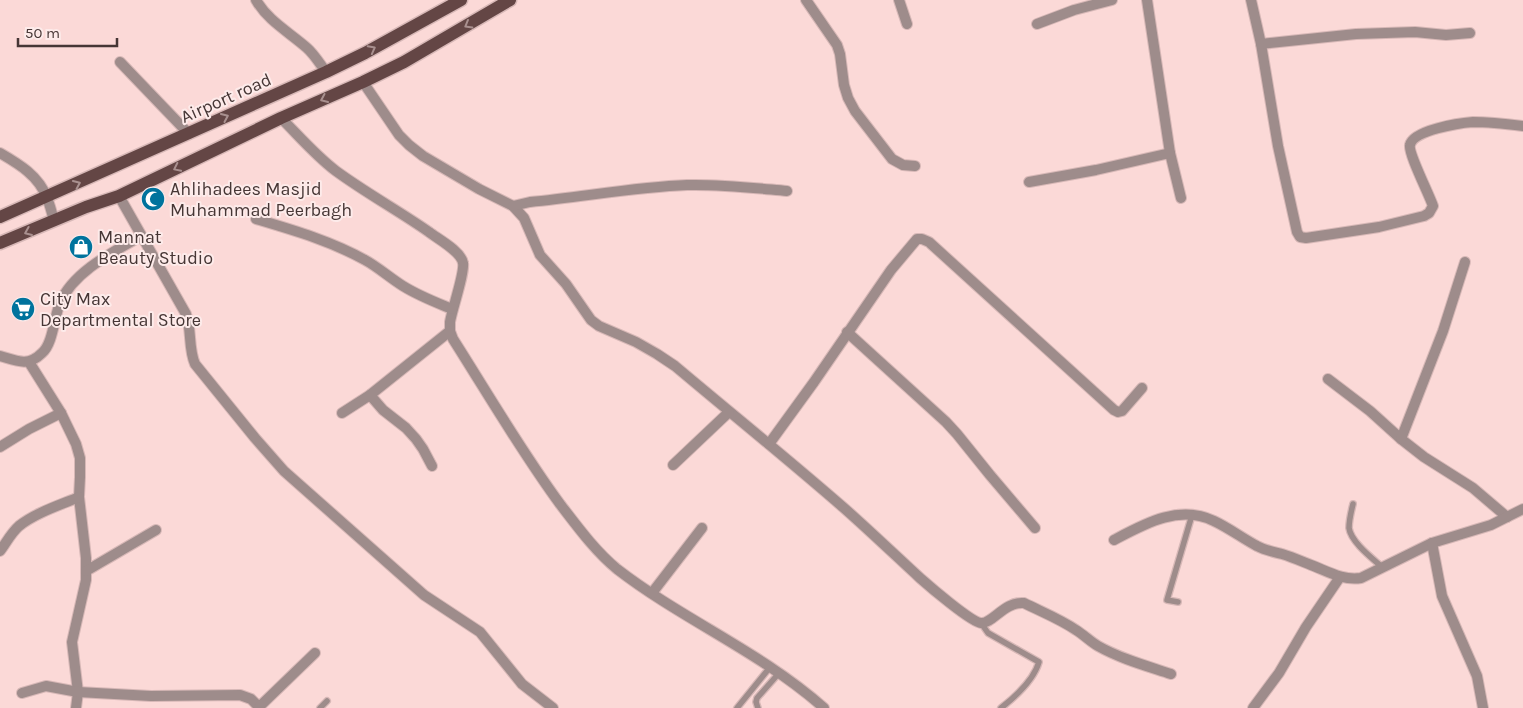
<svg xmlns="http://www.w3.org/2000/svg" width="1523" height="708" font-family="Karla,sans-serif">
<rect width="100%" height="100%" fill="#fbd9d7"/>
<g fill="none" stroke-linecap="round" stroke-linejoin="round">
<g stroke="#d7b8b7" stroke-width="8">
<g id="service">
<path d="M1353,504c-2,8 -4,16 -4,24 2,14 23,30 33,39"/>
<polyline points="1178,602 1167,600 1192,515"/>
<path d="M981,623l7,10 51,29c-5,17 -24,35 -38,46"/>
<polyline points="320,708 327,701"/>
<polyline points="737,708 771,666"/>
<polyline points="758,708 756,702 757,698 780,672"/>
</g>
</g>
<g stroke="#d7b8b7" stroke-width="12">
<g id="minor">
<path d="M256,0c12,21 33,32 51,48 7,6 13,16 19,24"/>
<polyline points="806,0 837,45 840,54 844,85 848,98 855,111 892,159 903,165 915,166"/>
<polyline points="899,0 907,24"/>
<polyline points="1147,0 1170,153 1181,198"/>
<path d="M1251,0l10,44 17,102 19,86 3,5 6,1 73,-11 45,-11 5,-3 4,-7c-4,-12 -25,-53 -23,-61 3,-15 50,-22 63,-23 16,0 34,2 50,4"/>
<polyline points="1037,24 1074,10 1112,0"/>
<polyline points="1261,44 1356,34 1415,32 1446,35 1470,33"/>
<polyline points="120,62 189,134"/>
<path d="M363,82l36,53 10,10 14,11 56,33 34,17 11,12 16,37 26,29 25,36 8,6 37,16 21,12 18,12c57,48 114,94 169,142 26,23 51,47 76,70 9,8 51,44 61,45 11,1 24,-22 43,-20 18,9 36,16 52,27 8,5 15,12 22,16 23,13 49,20 73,28"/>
<path d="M281,118c18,18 35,38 55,53 30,22 63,40 93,61 9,7 32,19 34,31 2,10 -11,46 -13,59v9l3,8c35,55 68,112 107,165 17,22 35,47 57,65 66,51 144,83 207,139"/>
<path d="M0,153c19,11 39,23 47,45 3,7 5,15 7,23"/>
<polyline points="1029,182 1096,170 1170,153"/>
<path d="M119,196l67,118c6,16 2,34 9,50l60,74 29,33 140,124 56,37 42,52 31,24"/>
<path d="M513,206l17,-4c53,-5 105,-15 157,-17 33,-1 67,3 100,6"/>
<path d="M256,219c37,11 75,22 109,41 13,7 25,18 38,26 16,10 32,16 49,23"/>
<polyline points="847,332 946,422 957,434 990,475 1035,528"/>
<path d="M0,356c17,5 28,11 42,-3 11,-9 12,-36 18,-50 13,-31 53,-51 81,-67"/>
<polyline points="29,362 61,413 76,444 80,458 80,477 79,497 86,558 86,580 72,642 78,692 76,708"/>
<polyline points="1328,379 1370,411 1401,439 1424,457 1473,488 1507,517"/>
<polyline points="370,395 383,410 406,428 416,439 423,449 432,466"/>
<polyline points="342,413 370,395 450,331"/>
<polyline points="1401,439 1443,331 1465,262"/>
<polyline points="769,444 814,382 891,270 917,239 922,239 929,242 1114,410 1118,412 1122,411 1142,388"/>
<polyline points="0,447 29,429 61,413"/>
<polyline points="673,465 729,412"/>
<path d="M1114,540c30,-16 65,-36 100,-19 15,7 28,17 43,25 7,4 17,6 25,8 10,3 19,7 29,11 16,6 32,16 50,13l71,-35 59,-18 32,-16"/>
<polyline points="1432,543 1442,596 1477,676 1483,708"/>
<path d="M0,551c6,-8 11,-18 19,-25 16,-13 41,-21 60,-29"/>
<polyline points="86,571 156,530"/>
<polyline points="652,593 702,528"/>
<polyline points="22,693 46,686 78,692 151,696 240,695 251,699 260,708"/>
<polyline points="259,707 315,653"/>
<polyline points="1253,708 1279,673 1306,627 1340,577"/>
</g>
</g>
<g stroke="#d7b8b7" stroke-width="15">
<g id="primary">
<polyline points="0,217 326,72 365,53 461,0"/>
<polyline points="0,243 86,207 119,196 281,118 363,82 404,62 510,0"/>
</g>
</g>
<use href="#service" stroke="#9e8c8b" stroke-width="5.5"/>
<use href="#minor" stroke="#9e8c8b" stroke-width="10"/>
<use href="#primary" stroke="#644645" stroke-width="12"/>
</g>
<defs><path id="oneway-chevron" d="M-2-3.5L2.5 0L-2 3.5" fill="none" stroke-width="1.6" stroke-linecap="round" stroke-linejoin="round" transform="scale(1.25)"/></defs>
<g stroke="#a9908f">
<use href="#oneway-chevron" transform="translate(468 25) rotate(150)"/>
<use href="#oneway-chevron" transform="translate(372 49) rotate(-28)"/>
<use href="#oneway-chevron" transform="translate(324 99) rotate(156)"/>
<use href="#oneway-chevron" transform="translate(225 117) rotate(-24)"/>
<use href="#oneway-chevron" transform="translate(177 168) rotate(154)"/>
<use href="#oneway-chevron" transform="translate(77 184) rotate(-24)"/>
<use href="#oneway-chevron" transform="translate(28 232) rotate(157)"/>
</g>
<defs>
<g id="mosque-disc" transform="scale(1.25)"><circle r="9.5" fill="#00739d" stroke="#fdebea"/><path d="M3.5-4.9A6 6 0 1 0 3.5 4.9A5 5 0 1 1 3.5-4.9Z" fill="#fff"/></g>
<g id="shop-disc" transform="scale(1.25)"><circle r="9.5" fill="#00739d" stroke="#fdebea"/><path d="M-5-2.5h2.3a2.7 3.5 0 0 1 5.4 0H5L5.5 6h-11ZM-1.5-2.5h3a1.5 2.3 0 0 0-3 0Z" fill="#fff"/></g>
<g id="supermarket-disc" transform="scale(1.25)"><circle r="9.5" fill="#00739d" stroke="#fdebea"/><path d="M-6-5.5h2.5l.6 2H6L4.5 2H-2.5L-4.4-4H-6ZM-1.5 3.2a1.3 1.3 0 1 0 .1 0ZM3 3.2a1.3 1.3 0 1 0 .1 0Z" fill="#fff"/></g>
</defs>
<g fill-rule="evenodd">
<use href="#mosque-disc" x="153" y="199"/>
<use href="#shop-disc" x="81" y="247"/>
<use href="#supermarket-disc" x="23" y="309"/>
</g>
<g text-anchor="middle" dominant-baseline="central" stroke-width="4" stroke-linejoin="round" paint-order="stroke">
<g font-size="18" fill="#463635" stroke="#fdebea">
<text transform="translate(226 98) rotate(-24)">Airport road</text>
</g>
<g font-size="18" fill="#463635" stroke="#fdebea" text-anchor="start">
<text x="170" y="189">Ahlihadees Masjid<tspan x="170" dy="21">Muhammad Peerbagh</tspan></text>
<text x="98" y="237">Mannat<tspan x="98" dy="21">Beauty Studio</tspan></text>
<text x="40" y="299">City Max<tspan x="40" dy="21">Departmental Store</tspan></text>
</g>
</g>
<path d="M18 38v8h99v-8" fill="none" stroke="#463635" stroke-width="2.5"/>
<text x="25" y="38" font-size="15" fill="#463635" stroke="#fdebea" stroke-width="4" paint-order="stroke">50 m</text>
</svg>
